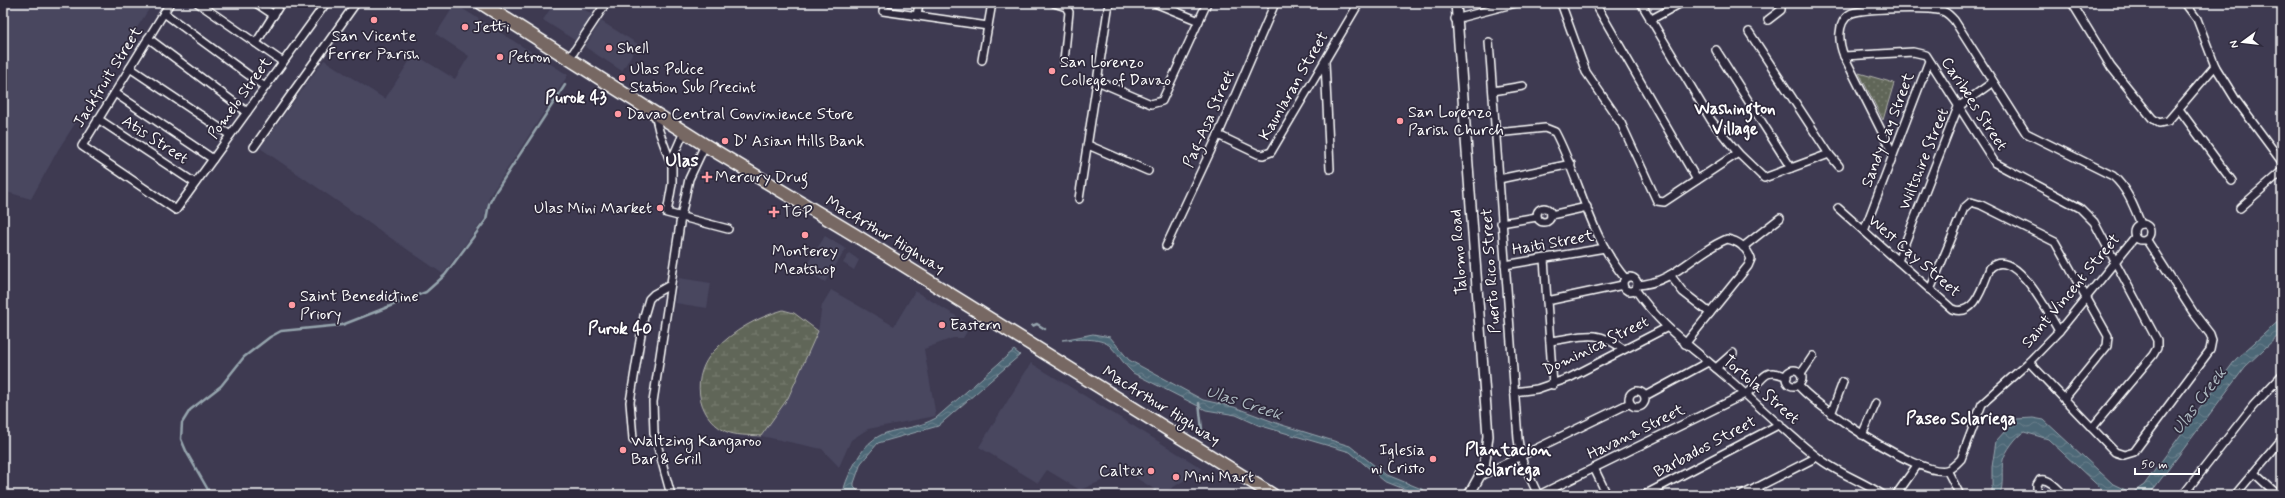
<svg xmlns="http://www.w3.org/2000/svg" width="2285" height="498" font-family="Mynerve,sans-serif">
<defs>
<pattern id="wetland-marsh" width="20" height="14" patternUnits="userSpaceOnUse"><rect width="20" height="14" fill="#616658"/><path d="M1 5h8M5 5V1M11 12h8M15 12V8" fill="none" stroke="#797d71"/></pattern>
<pattern id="park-dots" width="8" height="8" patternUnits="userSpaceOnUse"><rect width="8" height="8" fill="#616658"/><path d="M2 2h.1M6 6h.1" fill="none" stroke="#797d71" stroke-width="1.8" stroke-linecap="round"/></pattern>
<pattern id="water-waves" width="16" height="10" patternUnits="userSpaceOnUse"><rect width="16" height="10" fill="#4e6877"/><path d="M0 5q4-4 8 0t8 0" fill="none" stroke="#697f8b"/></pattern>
</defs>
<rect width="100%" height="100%" fill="#3e3a51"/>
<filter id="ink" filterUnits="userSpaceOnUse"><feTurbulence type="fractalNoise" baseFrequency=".025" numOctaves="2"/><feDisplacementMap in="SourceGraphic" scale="8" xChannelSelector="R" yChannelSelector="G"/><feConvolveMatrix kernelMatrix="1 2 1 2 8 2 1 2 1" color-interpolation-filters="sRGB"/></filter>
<g filter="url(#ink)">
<g fill="#48465f">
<polygon points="3,3 153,3 58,150 31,199 3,191"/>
<polygon points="554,3 574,3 593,15 576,41 543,20"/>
<polygon points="455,4 568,75 489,197 484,219 443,274 260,148 324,60 385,99 414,54 455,79 469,56 436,34"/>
<polygon points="601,21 638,44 622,71 585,47"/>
<polygon points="825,236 846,249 825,282 804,269"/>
<polygon points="849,253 859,260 854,270 843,263"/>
<polygon points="679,278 711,283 707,308 675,303"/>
<polygon points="831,290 894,326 915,291 971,325 963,338 953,338 924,349 936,416 868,429 851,440 839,467 822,449 761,436 788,398 818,331 822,305"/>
<polygon points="1031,363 1090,399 1203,469 1162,494 1125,471 1080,490 1047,470 1038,483 979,447"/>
</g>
<path fill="url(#wetland-marsh)" stroke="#b0b2ac" d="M783,310l11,3 24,18 -30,67 -27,38c-12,-1 -26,0 -36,-5 -30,-15 -34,-57 -11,-80 20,-21 42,-33 69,-41z"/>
<polygon fill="url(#park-dots)" stroke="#b0b2ac" points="1859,73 1894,83 1883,120"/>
<g fill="url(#water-waves)" stroke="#95a4ad">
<path d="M2282,318v14l-37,35 -96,128h-41l-60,-56 -24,-7c-7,3 -19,20 -21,28 -2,11 1,23 -3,35h-8v-28l4,-26 20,-22 17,-1 11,2 69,64 19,9 12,-8 92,-126z"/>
<path d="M1093,334l17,3 19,23 74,40 31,7 48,18 68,21 35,28 39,16 5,5h-10l-35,-14 -34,-29 -92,-27 -22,-10 -30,-5 -73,-37c-9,-8 -14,-18 -22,-26 -10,-11 -36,-7 -49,-7z"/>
<path d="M1014,350l6,5 -82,71 -60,17 -17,20 -7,20v4l8,8h-19c1,-12 8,-24 13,-34 23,-41 46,-24 80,-43z"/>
</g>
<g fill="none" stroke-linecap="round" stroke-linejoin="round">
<g stroke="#95a4ad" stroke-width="2.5">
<polyline points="1032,326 1037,324 1045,329"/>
<polyline points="1199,403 1202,430"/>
<polyline points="211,495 187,453 181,439 182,423 190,410 221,386 244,357 270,337 281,331 342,325 426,292 445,275 486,220 489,204 496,191 565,85"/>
<polyline points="1149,495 1155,491"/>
</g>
<g stroke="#fff" stroke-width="10">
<g id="minor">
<polyline points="170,3 82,146 176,210 326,3"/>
<polyline points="198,3 283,62"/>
<polyline points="256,3 274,15"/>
<polyline points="885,3 883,11 988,26"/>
<polyline points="1054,3 1066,7 1069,12 1064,61"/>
<polyline points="1155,3 1199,21"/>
<polyline points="1561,3 1586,72 1621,123 1657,201 1664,202 1738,153"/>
<polyline points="1595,3 1697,180"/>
<polyline points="1641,3 1711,120 1738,153 1764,178 1829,154"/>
<polyline points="2072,3 2111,67 2152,118 2159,123 2168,121 2215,66"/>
<polyline points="2185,3 2197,19 2215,66 2236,100 2282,162"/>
<polyline points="164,13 265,87"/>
<polyline points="917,16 919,3"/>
<polyline points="1455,19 1516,3"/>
<polyline points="1650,20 1681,3"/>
<polyline points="1768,20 1781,10 1781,3"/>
<polyline points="1749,32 1829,154 1839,166"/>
<polyline points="148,38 247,112"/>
<polyline points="1489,42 1518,439 1521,458 1538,495"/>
<polyline points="256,43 281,3"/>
<polyline points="1716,50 1791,168"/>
<polyline points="1844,56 1913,52 1926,55 1995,163 2080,208 2094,222 2157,340 2157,348 2153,355 2092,428"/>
<polyline points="569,59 606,3"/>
<polyline points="982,60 992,3"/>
<polyline points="1325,62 1330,169"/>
<polyline points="130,68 230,135"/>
<polyline points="1097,81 1151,104 1162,101 1207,3"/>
<polyline points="1493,91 1523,86"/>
<polyline points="115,93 213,159"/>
<polyline points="2179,109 2232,181"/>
<polyline points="655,114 659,131 670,161"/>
<polyline points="98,119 195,183"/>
<polyline points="684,132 672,159 672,184 667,213 728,229"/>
<path d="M1496,133l49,-5 10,4c25,47 35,105 70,146"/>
<polyline points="1218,135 1258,154 1263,155 1271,152 1359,3"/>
<polyline points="1088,145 1148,171"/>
<polyline points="254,147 356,3"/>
<path d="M1893,154l-49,-98c-5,-12 -8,-33 6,-42 10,-6 79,-7 92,-3 5,1 8,5 12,9l72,113 87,43c14,12 21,31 28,48"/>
<polyline points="1499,179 1571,164"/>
<polyline points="1079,199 1109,3"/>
<circle cx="1544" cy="215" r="7"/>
<path d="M1838,208l114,101c23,9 31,-24 38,-41 25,-23 59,47 69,63"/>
<polyline points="2240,208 2282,171"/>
<polyline points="1551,215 1587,207"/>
<polyline points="1501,223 1537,217"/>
<circle cx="2142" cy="232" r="8"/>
<polyline points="1864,231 1929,61"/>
<polyline points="1166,246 1218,135 1275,3"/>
<polyline points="1743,247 1780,218"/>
<polyline points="1544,259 1553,385"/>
<polyline points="1898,261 1958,107 1993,82"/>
<polyline points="1505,265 1605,248"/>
<polyline points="1670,275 1683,292 1710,313"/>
<circle cx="1630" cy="284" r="7"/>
<path d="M1637,285c36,-1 59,-34 90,-46 11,2 20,9 24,20l-3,7 -63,78"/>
<path d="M1635,289c27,39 54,56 89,86 31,27 61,57 93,82 20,16 45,24 66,38"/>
<polyline points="1930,290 1964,208 1971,202 1981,205 2055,242 2108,336 2107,346 2064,399"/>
<polyline points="1547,301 1623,285"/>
<path d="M1550,341c33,-4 45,-13 73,8"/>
<polyline points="2029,362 2115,452 2124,455 2134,452 2210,350 2212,340 2210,334 2193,312 2146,239"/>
<polyline points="1716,368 1733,353"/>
<circle cx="1794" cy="378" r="8"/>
<polyline points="1801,374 1813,356"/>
<path d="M1798,385c18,22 121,92 149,85 6,-2 10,-7 14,-11l21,-55 47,-42 30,-31 76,-94"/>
<circle cx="1637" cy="399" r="8"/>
<polyline points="1514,392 1537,389 1569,378 1666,328"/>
<polyline points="1645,396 1708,362"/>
<polyline points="1831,414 1843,382"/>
<polyline points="1862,435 1876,403"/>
<polyline points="633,439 630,402 644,316 649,299 654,294 670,285"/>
<polyline points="1594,468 1607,495"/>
<polyline points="1947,470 1960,495"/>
<polyline points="2254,473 2278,495"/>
<polyline points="1482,475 1630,403"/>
<polyline points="1757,487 1761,495"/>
<polyline points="671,495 654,433 653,402 681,217 689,179 705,145"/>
<path d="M1539,495l210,-103c15,-12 14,-26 38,-15"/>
<polyline points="1644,495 1780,424"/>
<polyline points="1742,495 1817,457"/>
<polyline points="1896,495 1918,464"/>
<path d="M2037,495v-10l3,-5c9,-2 18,9 24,15"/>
<polyline points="2183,495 2253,406 2282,375"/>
<polyline points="2235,495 2282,439"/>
</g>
</g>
<g stroke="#fff" stroke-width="12">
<polyline id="tertiary" points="1456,3 1488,436 1484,468 1469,495"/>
</g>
<g stroke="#fff" stroke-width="15">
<polyline id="trunk" points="481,3 705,145 855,235 1273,495"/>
</g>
<use href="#minor" stroke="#2f2a3d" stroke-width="7"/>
<use href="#tertiary" stroke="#2f2a3d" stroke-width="9"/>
<use href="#trunk" stroke="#776864" stroke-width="12"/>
</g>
</g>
<g fill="#ff9aa2" stroke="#2f2a3d" stroke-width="1.5">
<circle cx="374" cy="20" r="4"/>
<circle cx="465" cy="27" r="4"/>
<circle cx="609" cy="48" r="4"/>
<circle cx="500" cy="57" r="4"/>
<circle cx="1052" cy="71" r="4"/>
<circle cx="622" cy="78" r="4"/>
<circle cx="618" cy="114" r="4"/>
<circle cx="1400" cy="121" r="4"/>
<circle cx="725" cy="141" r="4"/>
<path d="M705 171h4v4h4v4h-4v4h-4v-4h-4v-4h4z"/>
<circle cx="660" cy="208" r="4"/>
<path d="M772 206h4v4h4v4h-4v4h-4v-4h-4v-4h4z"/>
<circle cx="805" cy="235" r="4"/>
<circle cx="292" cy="305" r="4"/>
<circle cx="942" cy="325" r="4"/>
<circle cx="623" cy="450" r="4"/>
<circle cx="1433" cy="459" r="4"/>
<circle cx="1151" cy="471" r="4"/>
<circle cx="1176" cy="477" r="4"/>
</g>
<g text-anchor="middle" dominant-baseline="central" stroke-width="3.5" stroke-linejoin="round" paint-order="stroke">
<g font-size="16" fill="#fff" stroke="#2f2a3d" text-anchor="start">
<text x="473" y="27">Jetti</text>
<text x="374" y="36" text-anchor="middle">San Vicente<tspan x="374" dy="18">Ferrer Parish</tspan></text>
<text x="617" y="48">Shell</text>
<text x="508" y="57">Petron</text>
<text x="1060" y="62">San Lorenzo<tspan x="1060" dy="18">College of Davao</tspan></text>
<text x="630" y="69">Ulas Police<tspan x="630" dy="18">Station Sub Precint</tspan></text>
<text x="1408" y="112">San Lorenzo<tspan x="1408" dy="18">Parish Church</tspan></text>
<text x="626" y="114">Davao Central Convinience Store</text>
<text x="733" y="141">D' Asian Hills Bank</text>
<text x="715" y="177">Mercury Drug</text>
<text x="652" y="208" text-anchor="end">Ulas Mini Market</text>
<text x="782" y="212">TGP</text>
<text x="805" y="251" text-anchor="middle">Monterey<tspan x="805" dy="18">Meatshop</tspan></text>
<text x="300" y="296">Saint Benedictine<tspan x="300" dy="18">Priory</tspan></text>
<text x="950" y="325">Eastern</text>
<text x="631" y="441">Waltzing Kangaroo<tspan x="631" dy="18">Bar &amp; Grill</tspan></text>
<text x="1425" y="450" text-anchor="end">Iglesia<tspan x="1425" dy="18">ni Cristo</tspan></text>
<text x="1143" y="471" text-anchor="end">Caltex</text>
<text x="1184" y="477">Mini Mart</text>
</g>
<g font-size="16" fill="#fff" stroke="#2f2a3d">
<text transform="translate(108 77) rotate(-58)">Jackfruit Street</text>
<text transform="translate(1294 86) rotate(-60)">Kaunlaran Street</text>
<text transform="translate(240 98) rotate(-54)">Pomelo Street</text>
<text transform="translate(1974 104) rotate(57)">Caribees Street</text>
<text transform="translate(1209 119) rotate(-66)">Pag-Asa Street</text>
<text transform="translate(1888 130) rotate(-69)">Sandy Cay Street</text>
<text transform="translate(155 140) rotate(33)">Atis Street</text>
<text transform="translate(1924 159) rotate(-68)">Wiltshire Street</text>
<text transform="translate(885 235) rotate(31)">MacArthur Highway</text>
<text transform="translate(1553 243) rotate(-10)">Haiti Street</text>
<text transform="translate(1459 252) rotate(-94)">Talomo Road</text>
<text transform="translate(1914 256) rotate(41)">West Cay Street</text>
<text transform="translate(1491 271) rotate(-94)">Puerto Rico Street</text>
<text transform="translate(2071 291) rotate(-50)">Saint Vincent Street</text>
<text transform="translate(1596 346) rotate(-26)">Dominica Street</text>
<text transform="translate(1761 390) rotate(41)">Tortola Street</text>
<text transform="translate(1161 406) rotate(32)">MacArthur Highway</text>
<text transform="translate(1636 432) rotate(-26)">Havana Street</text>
<text transform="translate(1705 447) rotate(-28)">Barbados Street</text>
</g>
<g font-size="17" font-weight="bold" fill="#fff" stroke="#2f2a3d">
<text x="576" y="98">Purok 43</text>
<text x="1735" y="109">Washington<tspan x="1735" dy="20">Village</tspan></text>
<text x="620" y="329">Purok 40</text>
<text x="1961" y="419">Paseo Solariega</text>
<text x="1508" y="450">Plantacion<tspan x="1508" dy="20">Solariega</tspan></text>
</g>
<g font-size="17" font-style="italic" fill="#afbbc2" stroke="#2f2a3d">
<text transform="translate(2199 401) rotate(-53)">Ulas Creek</text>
<text transform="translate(1244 403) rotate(18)">Ulas Creek</text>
</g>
<g font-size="18" font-weight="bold" fill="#fff" stroke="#2f2a3d">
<text x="682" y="161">Ulas</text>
</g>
</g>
<rect width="2285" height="498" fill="none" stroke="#2f2a3d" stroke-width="16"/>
<rect x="8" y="8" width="2269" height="482" fill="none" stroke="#fff" stroke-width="1.5" filter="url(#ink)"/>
<g transform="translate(2243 42) rotate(255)" stroke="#2f2a3d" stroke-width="3" paint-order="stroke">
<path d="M0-3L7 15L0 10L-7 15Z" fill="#ffffff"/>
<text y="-6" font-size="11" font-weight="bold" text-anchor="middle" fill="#ffffff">N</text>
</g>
<path d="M2135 468v6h64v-6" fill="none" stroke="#ffffff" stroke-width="2"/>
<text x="2141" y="468" font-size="12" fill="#ffffff" stroke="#2f2a3d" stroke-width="3" paint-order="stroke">50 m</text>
</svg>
